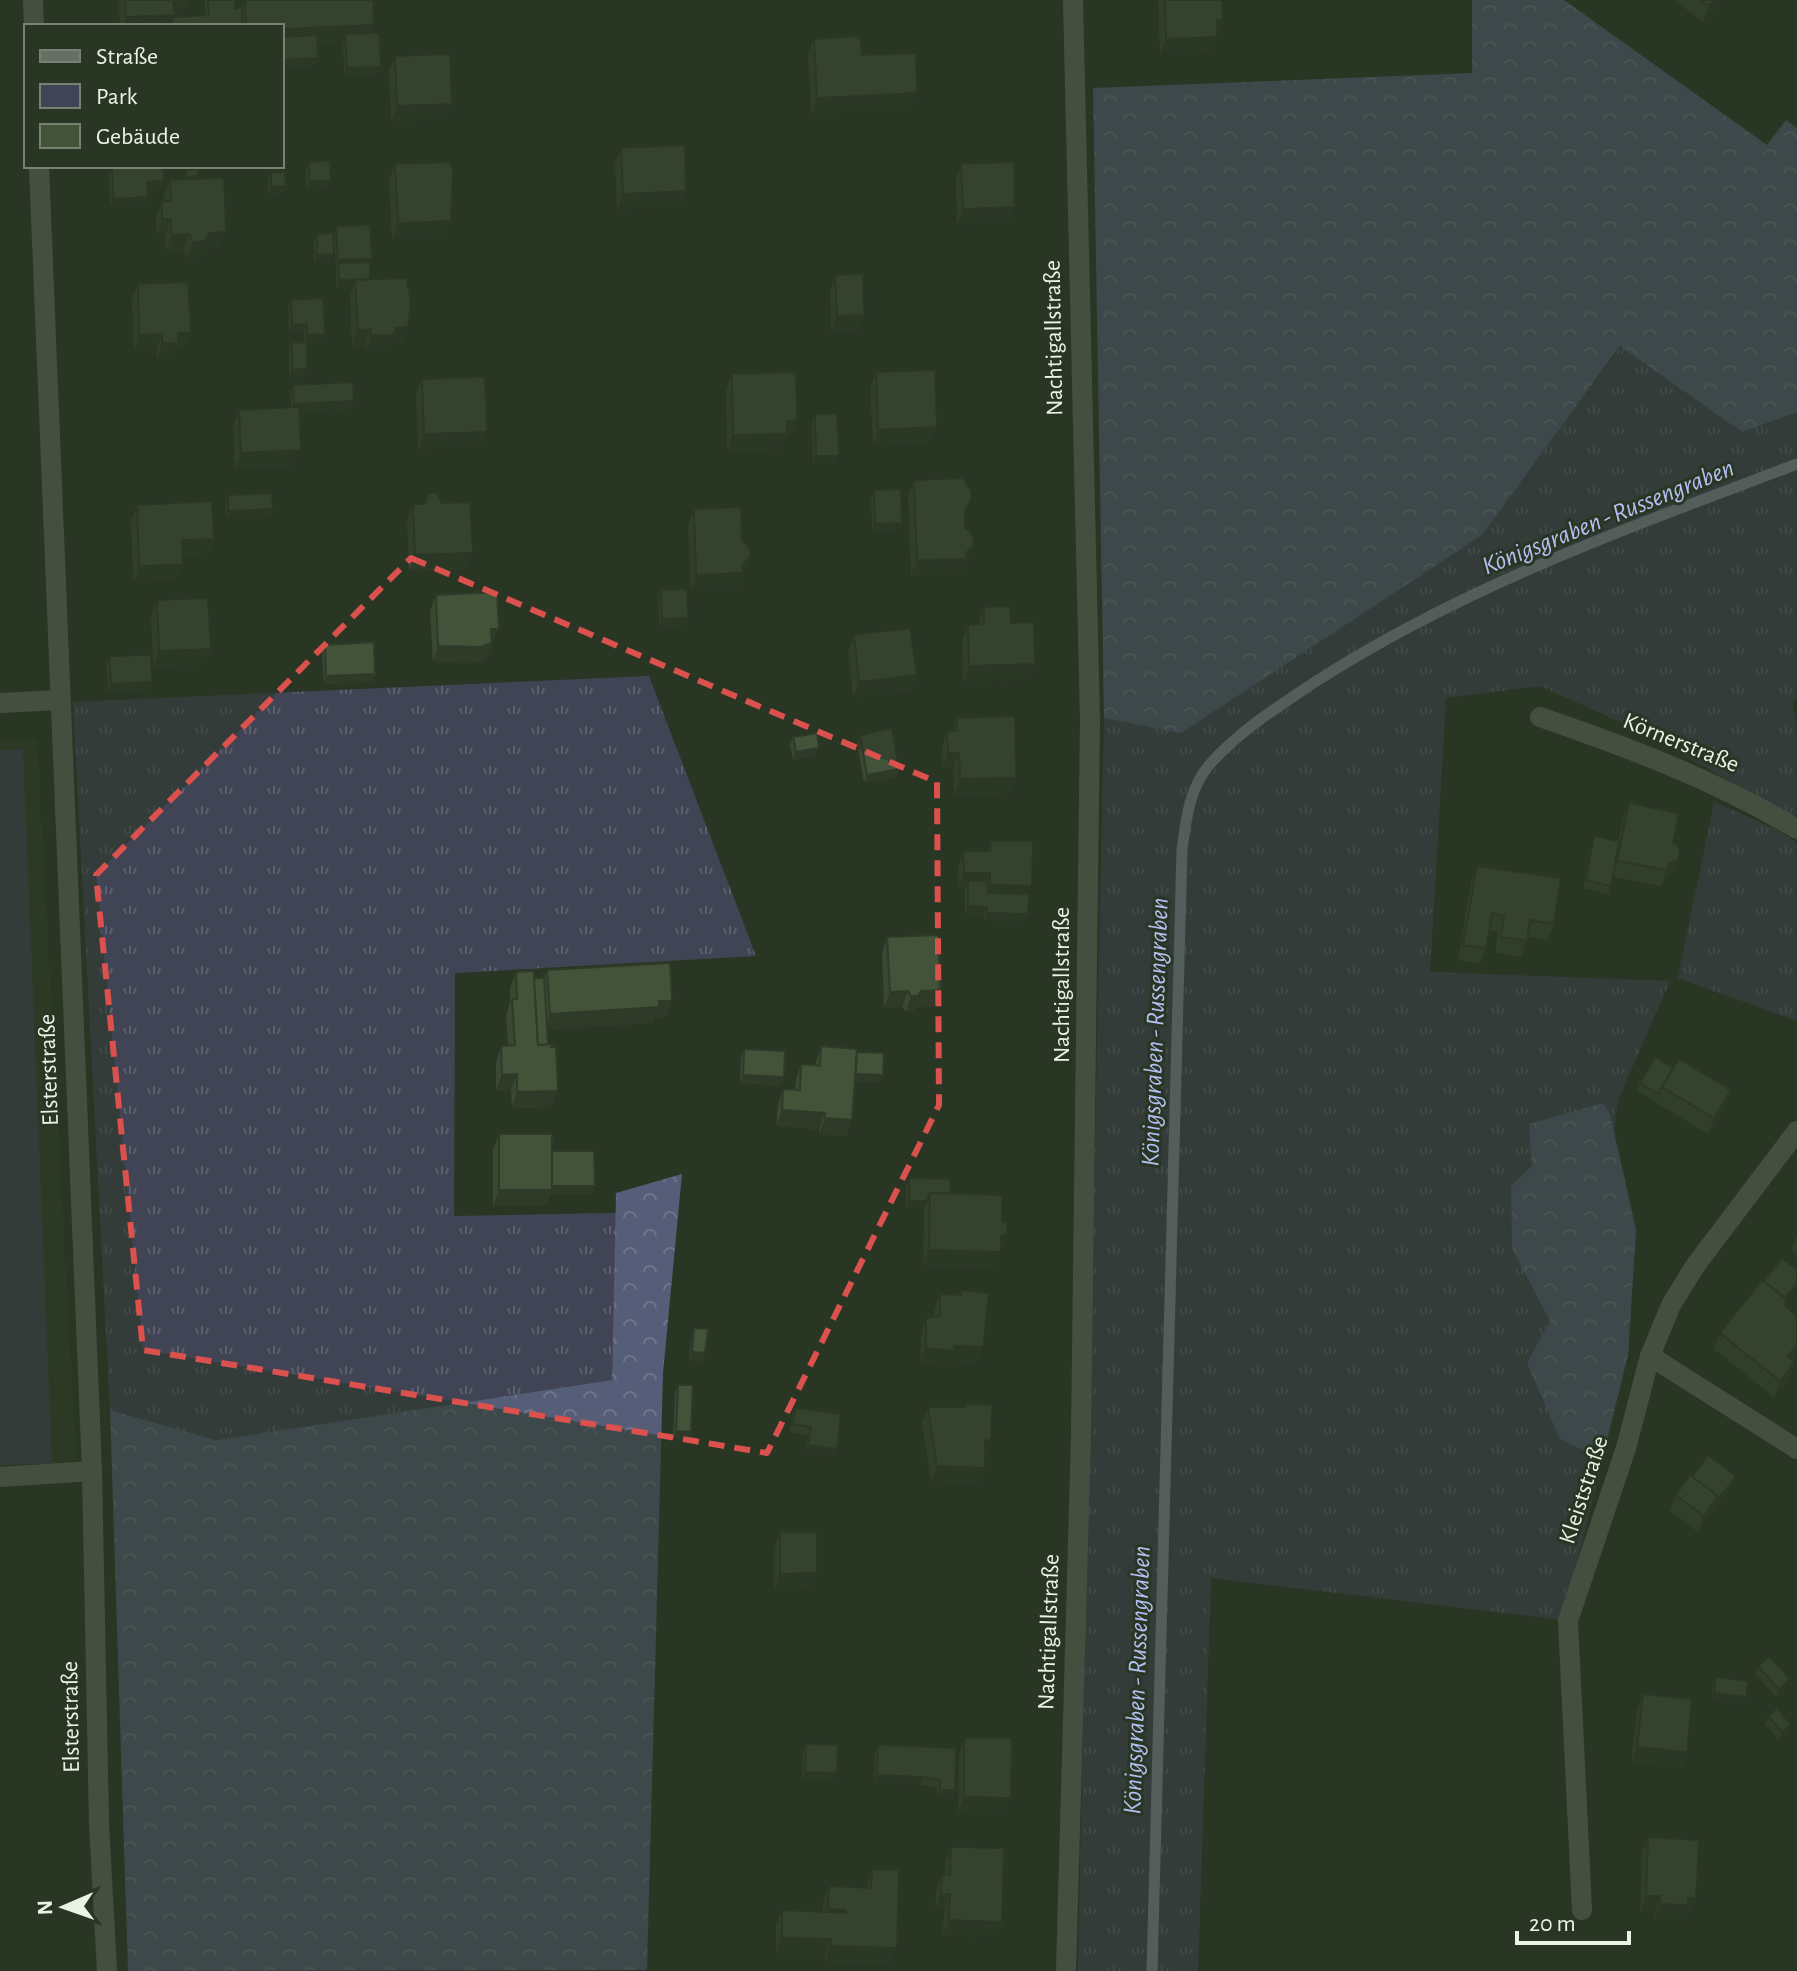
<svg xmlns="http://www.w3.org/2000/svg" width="1797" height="1971" font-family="'Alegreya Sans',sans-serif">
<defs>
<pattern id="grass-tufts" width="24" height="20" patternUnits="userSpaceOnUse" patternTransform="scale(2)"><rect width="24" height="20" fill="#404455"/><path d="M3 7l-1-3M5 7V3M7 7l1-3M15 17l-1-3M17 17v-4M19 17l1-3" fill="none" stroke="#5c5f6d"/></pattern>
<pattern id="forest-crowns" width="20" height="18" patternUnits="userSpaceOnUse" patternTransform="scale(2)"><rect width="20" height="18" fill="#565d78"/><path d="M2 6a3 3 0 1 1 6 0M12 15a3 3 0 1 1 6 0" fill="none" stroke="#6e758b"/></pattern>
</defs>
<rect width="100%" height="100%" fill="#2a3624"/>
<polygon fill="#2f3e26" points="37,739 76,1462 0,1467 0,740"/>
<g fill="url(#grass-tufts)">
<polygon points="1621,346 1742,432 1797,412 1797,698 1792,703 1797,725 1797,814 1795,817 1634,728 1540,686 1446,698 1430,972 1670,981 1618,1100 1614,1133 1636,1230 1628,1355 1563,1620 1211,1578 1198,1971 1078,1971 1104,718 1181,732 1481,535"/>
<polygon points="649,676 756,956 455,973 454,1216 616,1213 612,1380 216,1440 110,1410 73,702"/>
<polygon points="1714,802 1776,829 1797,843 1797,1021 1678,978"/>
</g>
<g fill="url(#forest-crowns)">
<polygon points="1472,0 1564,0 1767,145 1786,120 1797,128 1797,412 1742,432 1620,346 1482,535 1181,733 1104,718 1093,88 1472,73"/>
<polygon points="1603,1103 1610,1114 1636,1230 1628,1355 1602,1459 1560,1439 1527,1363 1550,1321 1512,1248 1511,1186 1532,1166 1529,1124"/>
<polygon points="682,1174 663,1373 647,1970 128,1971 110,1410 216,1440 612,1380 616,1193"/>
</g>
<polygon fill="#404455" points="23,749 52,1463 0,1465 0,750"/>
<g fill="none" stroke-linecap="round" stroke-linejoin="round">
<path stroke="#868c9c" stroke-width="11" d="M1152,1971l30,-1121c4,-30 7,-62 28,-86 29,-33 69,-58 105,-82 150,-97 316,-155 482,-218"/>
<g stroke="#676e63" stroke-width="20">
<polyline points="33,0 34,26"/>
<polyline points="39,166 92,1471 99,1824 107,1971"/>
<polyline points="0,703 59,700"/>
<path d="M1540,717c90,31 175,63 257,112"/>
<polyline points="1650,1356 1797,1449"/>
<polyline points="0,1477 92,1471"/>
<polyline points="1582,1910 1568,1621 1626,1448 1650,1356 1671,1305 1695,1266 1797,1131"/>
<polyline points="1066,1971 1081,1434 1090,720 1073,0"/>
</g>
</g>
<g fill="#3a4732">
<polygon points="119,0 188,0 185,8 174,9 174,17 205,15 205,0 235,0 235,9 242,8 245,0 371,33 378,75 344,76 343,42 317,43 315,66 282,68 282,26 120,26"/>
<polygon points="1158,0 1222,0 1223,20 1211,53 1160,54"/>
<polygon points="1674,0 1722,0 1717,7 1703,22"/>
<polygon points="814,39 862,55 911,109 811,114 808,54"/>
<polygon points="395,56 446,120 391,122 389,71"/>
<polygon points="621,148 686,191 680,207 617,210 615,164"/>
<polygon points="309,162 328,189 306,190 306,170"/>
<polygon points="395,164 451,221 445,237 392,239 389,180"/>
<polygon points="961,164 1015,207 1009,223 957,225 956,179"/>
<polygon points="112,168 164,181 161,189 148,190 148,197 145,205 110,207 109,176"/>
<polygon points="186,170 197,179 220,248 204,249 199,257 187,258 183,250 166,251 165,235 157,235 156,218 162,202 164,202 164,196 170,180 184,179"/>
<polygon points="271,173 286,186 283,194 268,195 268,181"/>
<polygon points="336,226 372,259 370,265 370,279 408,327 403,343 391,344 389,350 381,352 365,351 365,345 352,346 350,296 353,287 336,288 336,268 334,234"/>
<polygon points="317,234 331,262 314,263 314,242"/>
<polygon points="835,275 864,315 859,331 831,332 830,291"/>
<polygon points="138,284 185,349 176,349 172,359 157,359 156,350 134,350 132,300"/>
<polygon points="291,300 322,342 307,343 304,377 289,378 289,350 292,342 304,343 304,332 289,333 288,308"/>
<polygon points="876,372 931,443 873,446 870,388"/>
<polygon points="732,374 797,421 791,437 786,437 781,450 727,451 726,390"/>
<polygon points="422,379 481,447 418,450 416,395"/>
<polygon points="293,385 354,401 351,409 299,412 295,466 235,469 233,426 239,410 291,407 290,393"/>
<polygon points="815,414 836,464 813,464 812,422"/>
<polygon points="914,480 965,528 974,545 968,561 964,565 961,575 911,576 908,496"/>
<polygon points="874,490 899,531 872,532 871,498"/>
<polygon points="228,495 273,509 270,517 226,519 225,503"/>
<polygon points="413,504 467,569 409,571 407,520"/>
<polygon points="137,505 209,554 183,555 177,580 133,582 131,520"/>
<polygon points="694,509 742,540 750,557 738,589 691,591 688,525"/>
<polygon points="661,590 685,626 659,627 658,598"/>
<polygon points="436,595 493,645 491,645 486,659 475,663 433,662 430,611"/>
<polygon points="157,600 211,649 205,665 153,667 151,616"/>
<polygon points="984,607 1011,623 1029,680 963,682 962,641 968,625 978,624"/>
<polygon points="854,635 911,691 853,698 848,651"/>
<polygon points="325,645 375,674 372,682 324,684 322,653"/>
<polygon points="109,656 152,682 149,690 108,692 106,664"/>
<polygon points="957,718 1010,794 954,795 953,769 942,769 942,747 947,731 953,730"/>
<polygon points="860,735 899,769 896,777 864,783 857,743"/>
<polygon points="793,737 816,756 793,760 790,745"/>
<polygon points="1629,803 1673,842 1678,860 1672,876 1664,878 1661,886 1613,877 1608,894 1583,888 1592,844 1594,836 1618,841 1623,819"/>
<polygon points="991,841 1029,894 1028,914 1025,922 984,921 984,915 965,915 965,889 958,889 958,867 963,851 987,851"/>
<polygon points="1477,866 1554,924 1548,940 1527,937 1521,957 1495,953 1498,932 1489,930 1486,948 1480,964 1458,960 1471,882"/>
<polygon points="887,937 942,990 936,1006 915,1007 913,1012 906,1012 902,1007 884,1008 882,953"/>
<polygon points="547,970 667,1016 655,1017 653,1023 547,1029 552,1107 512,1108 511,1090 496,1091 496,1062 501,1046 508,1045 506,1015 510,1002 510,988 516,972 534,978 544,978"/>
<polygon points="821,1046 857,1052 880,1083 855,1082 847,1136 819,1134 819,1129 776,1126 778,1105 783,1089 795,1090 796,1080 801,1064 815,1065"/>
<polygon points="744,1049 781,1085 740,1083 741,1057"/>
<polygon points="1640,1083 1731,1090 1726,1106 1708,1134 1637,1091"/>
<polygon points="499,1134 552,1151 592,1194 550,1194 546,1206 493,1206 493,1150"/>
<polygon points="909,1178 950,1194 1001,1250 995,1268 923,1266 924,1209 906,1209 906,1186"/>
<polygon points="1797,1234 1797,1255 1791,1250"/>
<polygon points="1764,1281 1797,1287 1787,1300 1785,1306 1797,1316 1797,1353 1792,1360 1789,1378 1774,1397 1714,1349 1720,1333"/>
<polygon points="962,1290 983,1347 978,1363 950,1362 948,1367 920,1363 921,1334 926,1318 934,1317 934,1310 940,1294 960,1295"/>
<polygon points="694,1328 705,1353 702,1361 689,1360 692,1336"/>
<polygon points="678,1385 688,1440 673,1439 675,1393"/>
<polygon points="966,1404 985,1456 985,1468 979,1483 931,1482 922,1423 928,1407 965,1407"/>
<polygon points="795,1408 837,1449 834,1457 806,1453 808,1435 790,1432 792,1416"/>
<polygon points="1692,1477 1733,1484 1698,1532 1670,1511 1676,1495"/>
<polygon points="780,1532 811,1589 774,1590 774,1548"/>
<polygon points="1758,1666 1787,1687 1776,1697 1755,1674"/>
<polygon points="1716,1677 1746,1697 1743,1705 1711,1701 1713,1685"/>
<polygon points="1643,1694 1687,1752 1681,1768 1631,1763 1637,1710"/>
<polygon points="1768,1716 1788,1733 1779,1740 1765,1724"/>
<polygon points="964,1738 1005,1814 958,1813 959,1754"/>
<polygon points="806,1744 834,1781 802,1780 803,1752"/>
<polygon points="878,1745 956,1748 952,1799 937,1798 937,1788 921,1785 874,1783 875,1753"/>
<polygon points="1648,1837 1690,1914 1685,1914 1682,1921 1654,1919 1655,1912 1640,1912 1642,1853"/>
<polygon points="951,1847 1002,1922 996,1937 943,1936 944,1910 935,1910 936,1891 942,1875 945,1875 945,1863"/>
<polygon points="872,1869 891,1964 825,1962 825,1954 776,1954 776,1926 782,1910 823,1912 823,1902 829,1886 866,1888"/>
</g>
<g fill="#2f3a29">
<polygon points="188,0 185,8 168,9 171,1"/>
<polygon points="1715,0 1722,0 1717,7 1703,22 1709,6"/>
<polygon points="175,15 171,26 123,26 126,17"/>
<polygon points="1217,20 1223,20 1217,36"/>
<polygon points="374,25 368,41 345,34 343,42 282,45 282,29"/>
<polygon points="1217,37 1211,53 1160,54 1166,39"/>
<polygon points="318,58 315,66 282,68 282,60"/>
<polygon points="381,67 378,75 344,76 347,68"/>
<polygon points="917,93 911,109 811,114 817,98"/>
<polygon points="452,104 446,120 391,122 397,106"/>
<polygon points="164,181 161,189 144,190 147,182"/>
<polygon points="309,181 331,181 328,189 306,190"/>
<polygon points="286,186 283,194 268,195 271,187"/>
<polygon points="686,191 680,207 617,210 623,194"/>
<polygon points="148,197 145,205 110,207 113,199"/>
<polygon points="1015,207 1009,223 957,225 963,209"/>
<polygon points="162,219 171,219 165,235 157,235"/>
<polygon points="451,221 445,237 392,239 398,223"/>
<polygon points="226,232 220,248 204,249 199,257 187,258 193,242 209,233"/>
<polygon points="189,234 183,250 166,251 172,235"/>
<polygon points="334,254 331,262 314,263 317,255"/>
<polygon points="372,259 369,267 338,263 335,268 338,260"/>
<polygon points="370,279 355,280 353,287 336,288 339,280"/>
<polygon points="864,315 859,331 831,332 837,316"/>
<polygon points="307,324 304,332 289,333 292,325"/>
<polygon points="408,327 403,343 391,344 389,350 381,352 365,351 371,335 395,328"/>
<polygon points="371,329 365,345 352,346 358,330"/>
<polygon points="178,333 191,333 185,349 176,349 172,359 157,359 162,343"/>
<polygon points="162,334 156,350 134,350 139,335"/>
<polygon points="325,334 322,342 304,343 307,335"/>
<polygon points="307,369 304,377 289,378 292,370"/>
<polygon points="354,401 351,409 291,412 294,404"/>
<polygon points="787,421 797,421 791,437 786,437 781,450 727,451 733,435"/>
<polygon points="937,427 931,443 873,446 878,430"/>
<polygon points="487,432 481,447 418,450 424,434"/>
<polygon points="301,450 295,466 235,469 241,453"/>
<polygon points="816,456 839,456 836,464 813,464"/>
<polygon points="971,501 966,517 965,509"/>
<polygon points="273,509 270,517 226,519 228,511"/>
<polygon points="902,523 899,531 872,532 875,524"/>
<polygon points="214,539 209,554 177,556 182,540"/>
<polygon points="974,545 968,561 964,565 961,575 911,576 917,560 966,553"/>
<polygon points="473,553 467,569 409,571 415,555"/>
<polygon points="750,557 738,589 691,591 696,575 743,564"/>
<polygon points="183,565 177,580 133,582 139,566"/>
<polygon points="688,618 685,626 659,627 662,619"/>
<polygon points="491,629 499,629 486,659 475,663 433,662 438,646"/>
<polygon points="211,649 205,665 153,667 159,651"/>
<polygon points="1035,664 1029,680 963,682 969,666"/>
<polygon points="375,674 372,682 324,684 326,676"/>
<polygon points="917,675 911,691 853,698 859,682"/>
<polygon points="152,682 149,690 108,692 111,684"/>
<polygon points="819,748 816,756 793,760 796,752"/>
<polygon points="948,753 959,753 953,769 942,769"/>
<polygon points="899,769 896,777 864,783 867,775"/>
<polygon points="1016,778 1010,794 954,795 960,779"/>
<polygon points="1678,860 1672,876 1664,878 1669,863"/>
<polygon points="964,873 990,873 984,889 968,881 965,889 958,889"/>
<polygon points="990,885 1032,886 1026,902 984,901"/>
<polygon points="968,906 987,907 984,915 965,915"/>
<polygon points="987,913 1028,914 1025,922 984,921"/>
<polygon points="942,990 936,1006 915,1007 913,1012 906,1012 911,996 921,991"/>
<polygon points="908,991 902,1007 884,1008 890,992"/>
<polygon points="659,1001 672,1001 667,1016 655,1017 653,1023 544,1030 550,1014"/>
<polygon points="517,1074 511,1090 496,1091 502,1075"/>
<polygon points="853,1074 883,1075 880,1083 850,1082"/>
<polygon points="743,1075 784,1077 781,1085 740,1083"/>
<polygon points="1731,1090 1726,1106 1708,1134 1714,1118"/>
<polygon points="558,1091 552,1107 512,1108 517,1092"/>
<polygon points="782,1110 825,1113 819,1129 776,1126"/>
<polygon points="825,1118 852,1120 847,1136 819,1134"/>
<polygon points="549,1186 595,1186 592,1194 550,1194 546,1206 493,1206 499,1190"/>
<polygon points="909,1201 927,1201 924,1209 906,1209"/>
<polygon points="1007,1234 1001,1250 1001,1236"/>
<polygon points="929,1250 1001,1252 995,1268 923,1266"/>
<polygon points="1797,1283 1797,1287 1777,1312 1780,1304"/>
<polygon points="1797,1345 1797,1353 1782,1372 1788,1356"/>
<polygon points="954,1346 983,1347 978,1363 950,1362 948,1367 920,1363 926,1348"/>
<polygon points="692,1352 705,1353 702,1361 689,1360"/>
<polygon points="1795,1362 1789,1378 1774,1397 1780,1381"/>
<polygon points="676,1431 691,1432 688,1440 673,1439"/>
<polygon points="985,1440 991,1441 985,1456"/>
<polygon points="808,1445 837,1449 834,1457 806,1453"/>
<polygon points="937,1466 985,1468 979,1483 931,1482"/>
<polygon points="1736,1476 1733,1484 1698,1532 1704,1516 1718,1496"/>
<polygon points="817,1573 811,1589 774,1590 780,1574"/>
<polygon points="1790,1679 1787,1687 1776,1697 1779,1689"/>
<polygon points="1714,1693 1746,1697 1743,1705 1711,1701"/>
<polygon points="1791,1725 1788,1733 1779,1740 1782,1732"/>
<polygon points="1637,1747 1687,1752 1681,1768 1631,1763"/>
<polygon points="805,1772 837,1773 834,1781 802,1780"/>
<polygon points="877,1775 924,1777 921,1785 874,1783"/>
<polygon points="940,1790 955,1790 952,1799 937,1798"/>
<polygon points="964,1797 1011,1798 1005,1814 958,1813"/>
<polygon points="941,1894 950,1894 944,1910 935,1910"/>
<polygon points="1646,1896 1660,1896 1655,1912 1640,1912"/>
<polygon points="1688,1898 1696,1898 1690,1914 1685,1914 1682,1921 1654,1919 1660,1904"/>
<polygon points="828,1909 846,1910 840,1926 822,1925"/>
<polygon points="949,1920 1002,1922 996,1937 943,1936"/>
<polygon points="782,1938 831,1939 825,1954 776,1954"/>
<polygon points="830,1946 897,1948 891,1964 825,1962"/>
</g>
<g fill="#43533a" stroke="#2f3a29" stroke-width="2">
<polygon points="125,0 173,0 175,15 126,17"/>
<polygon points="208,0 235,0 235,9 242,8 242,26 125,26 125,24 172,22 174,17 209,15"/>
<polygon points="245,0 373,0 374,25 282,29 282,26 246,26"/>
<polygon points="1165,0 1222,0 1223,20 1217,20 1217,37 1166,39"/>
<polygon points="1701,0 1715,0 1709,6"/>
<polygon points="379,33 381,67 347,68 345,34"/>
<polygon points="317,35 318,58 282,60 282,37"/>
<polygon points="860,36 862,55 916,53 917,93 817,98 814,39"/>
<polygon points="450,54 452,104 397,106 395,56"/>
<polygon points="685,145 686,191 623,194 621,148"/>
<polygon points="330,161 331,181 309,181 309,162"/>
<polygon points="449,162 453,169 451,221 398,223 395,164"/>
<polygon points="1014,162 1015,207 963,209 961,164"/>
<polygon points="163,166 164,181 147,182 148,197 113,199 112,168"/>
<polygon points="198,169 198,176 187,177 186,170"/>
<polygon points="285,172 286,186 271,187 271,173"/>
<polygon points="224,178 226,232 209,233 205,241 193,242 189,234 172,235 171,219 162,219 162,202 171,201 170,180"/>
<polygon points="370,225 372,259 338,260 336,226"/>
<polygon points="333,233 334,254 317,255 317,234"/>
<polygon points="370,262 370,279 339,280 338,263"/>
<polygon points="863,274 864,315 837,316 835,275"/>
<polygon points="406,278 411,302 408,327 395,328 395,334 387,336 371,335 371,329 358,330 355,280"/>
<polygon points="188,282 191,333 178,333 178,343 162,343 162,334 139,335 138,284"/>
<polygon points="323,298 325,334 307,335 307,324 292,325 291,300"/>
<polygon points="292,342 307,343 307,369 292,370"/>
<polygon points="935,370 937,427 878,430 876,372"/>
<polygon points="796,372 797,421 787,421 787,434 733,435 732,374"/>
<polygon points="485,377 487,432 424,434 422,379"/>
<polygon points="353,382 354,401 294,404 293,385"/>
<polygon points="299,407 301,450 241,453 239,410"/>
<polygon points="815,414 837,414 839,456 816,456"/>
<polygon points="963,478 971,491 971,501 965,509 965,528 973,535 974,545 966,553 966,559 917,560 914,480"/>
<polygon points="901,489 902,523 875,524 874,490"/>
<polygon points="272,493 273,509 228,511 228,495"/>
<polygon points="428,493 437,493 442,503 470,502 473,553 415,555 413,504 425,504"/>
<polygon points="212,501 214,539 182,540 183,565 139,566 137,505"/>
<polygon points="741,507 742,540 749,547 750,557 743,564 743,573 696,575 694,509"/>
<polygon points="687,589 688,618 662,619 661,590"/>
<polygon points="497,592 499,629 491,629 492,643 480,647 438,646 436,595"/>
<polygon points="208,598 211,649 159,651 157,600"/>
<polygon points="1010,606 1011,623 1034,622 1035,664 969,666 968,625 984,624 984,607"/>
<polygon points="910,628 917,675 859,682 854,635"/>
<polygon points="374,642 375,674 326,676 325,645"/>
<polygon points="151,655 152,682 111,684 109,656"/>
<polygon points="1015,716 1016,778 960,779 959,753 948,753 947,731 957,730 957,718"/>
<polygon points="892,728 899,769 867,775 860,735"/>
<polygon points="817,733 819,748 796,752 793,737"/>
<polygon points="1629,803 1679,813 1673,842 1680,848 1678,860 1669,863 1667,870 1617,861"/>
<polygon points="1594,836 1619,841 1611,886 1586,880"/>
<polygon points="991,841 1033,841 1032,886 990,885 990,873 964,873 963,851 990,851"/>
<polygon points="1477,866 1561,878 1554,924 1530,920 1527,941 1501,937 1504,916 1492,913 1486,948 1463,945"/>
<polygon points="968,881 987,881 988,893 1029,894 1028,914 987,913 987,907 968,906"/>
<polygon points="939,935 942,990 921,991 918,996 911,996 908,991 890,992 887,937"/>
<polygon points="670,963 672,1001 659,1001 659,1007 550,1014 547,970"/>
<polygon points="534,971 538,1045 552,1044 551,1047 556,1047 558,1091 517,1092 517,1074 502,1075 501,1046 515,1045 512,999 517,999 516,972"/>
<polygon points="534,978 544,978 548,1044 538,1045"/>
<polygon points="821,1046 857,1049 852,1120 825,1118 825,1113 782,1110 783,1089 800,1090 801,1064 820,1066"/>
<polygon points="744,1049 785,1051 784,1077 743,1075"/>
<polygon points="857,1052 884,1053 883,1075 856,1074"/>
<polygon points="1655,1057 1673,1068 1662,1087 1659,1094 1640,1083"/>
<polygon points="1679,1059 1731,1090 1714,1118 1662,1087"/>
<rect x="499" y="1134" width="53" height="56"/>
<polygon points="552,1151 594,1151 595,1186 552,1186"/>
<polygon points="909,1178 950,1179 950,1194 930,1193 927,1201 909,1201"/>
<polygon points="930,1193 1002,1195 1002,1221 1007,1223 1007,1234 1001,1236 1001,1252 929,1250"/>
<polygon points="1782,1258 1797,1270 1797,1283 1785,1298 1764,1281"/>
<polygon points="1762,1280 1787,1300 1784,1305 1797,1316 1797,1345 1788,1356 1795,1362 1780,1381 1720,1333"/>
<polygon points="962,1290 989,1293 983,1347 954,1346 954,1351 926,1348 926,1318 940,1316 940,1294 961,1295"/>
<polygon points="694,1328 708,1329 705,1353 692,1352"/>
<polygon points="678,1385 693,1385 691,1432 676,1431"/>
<polygon points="966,1404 992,1405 991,1441 985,1440 985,1468 937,1466 928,1407 966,1407"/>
<polygon points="795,1408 841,1414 837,1449 808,1445 811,1427 793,1424"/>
<polygon points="1708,1455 1736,1476 1715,1504 1718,1496 1692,1477"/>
<polygon points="1690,1475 1718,1496 1704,1516 1676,1495"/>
<polygon points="780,1532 817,1532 817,1573 780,1574"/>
<polygon points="1769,1656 1790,1679 1779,1689 1758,1666"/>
<polygon points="1716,1677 1748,1681 1746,1697 1714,1693"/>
<polygon points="1643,1694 1692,1699 1687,1752 1637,1747"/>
<polygon points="1777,1708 1791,1725 1782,1732 1768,1716"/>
<polygon points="964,1738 1012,1738 1011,1798 964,1797"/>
<polygon points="806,1744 838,1745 837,1773 805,1772"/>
<polygon points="878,1745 956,1748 955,1790 940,1790 940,1780 924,1777 877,1775"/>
<polygon points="1648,1837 1699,1840 1696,1898 1688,1898 1688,1905 1660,1904 1660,1896 1646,1896"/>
<polygon points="951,1847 1004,1848 1002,1922 949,1920 950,1894 941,1894 942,1875 950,1875"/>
<polygon points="872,1869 899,1870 897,1948 830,1946 831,1939 782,1938 782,1910 846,1913 846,1910 828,1909 829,1886 871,1888"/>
</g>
<path d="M0 0H1797V1971H0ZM411,558l526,224 2,323 -172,348 -624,-103 -47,-475z" fill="#2a3624" fill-opacity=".55" fill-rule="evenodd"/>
<path fill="none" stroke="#da514e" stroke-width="6" stroke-dasharray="16 10" stroke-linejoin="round" d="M411,558l526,224 2,323 -172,348 -624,-103 -47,-475z"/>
<g text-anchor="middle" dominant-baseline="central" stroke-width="6" stroke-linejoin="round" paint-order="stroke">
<g font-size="24" fill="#ebf3e7" stroke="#2a3624">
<text transform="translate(1054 338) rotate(-91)">Nachtigallstraße</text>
<text transform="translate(1681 743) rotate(22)">Körnerstraße</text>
<text transform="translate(1062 985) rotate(-90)">Nachtigallstraße</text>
<text transform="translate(49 1070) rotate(-92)">Elsterstraße</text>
<text transform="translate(1584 1490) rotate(-72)">Kleiststraße</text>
<text transform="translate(1049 1632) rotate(-88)">Nachtigallstraße</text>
<text transform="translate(71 1717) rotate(-91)">Elsterstraße</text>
</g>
<g font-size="26" font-style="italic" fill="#b4c0f4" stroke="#2a3624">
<text transform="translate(1608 517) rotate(-22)">Königsgraben - Russengraben</text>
<text transform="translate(1155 1032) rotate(-88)">Königsgraben - Russengraben</text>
<text transform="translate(1137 1680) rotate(-88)">Königsgraben - Russengraben</text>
</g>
</g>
<rect x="24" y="24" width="260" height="144" fill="#2a3624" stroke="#778272" stroke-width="2"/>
<rect x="40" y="50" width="40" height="12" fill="#676e63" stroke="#778272" stroke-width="2"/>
<text x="96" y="64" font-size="24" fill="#ebf3e7">Straße</text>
<rect x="40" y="84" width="40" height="24" fill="#404455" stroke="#778272" stroke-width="2"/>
<text x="96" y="104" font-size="24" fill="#ebf3e7">Park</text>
<rect x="40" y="124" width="40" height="24" fill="#43533a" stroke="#778272" stroke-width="2"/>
<text x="96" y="144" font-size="24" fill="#ebf3e7">Gebäude</text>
<g transform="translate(64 1907) rotate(268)" stroke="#2a3624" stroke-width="6" paint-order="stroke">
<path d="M0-6L14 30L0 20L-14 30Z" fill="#ebf3e7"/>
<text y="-12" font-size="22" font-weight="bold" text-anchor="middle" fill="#ebf3e7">N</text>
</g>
<path d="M1517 1931v12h112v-12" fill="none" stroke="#ebf3e7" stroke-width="4"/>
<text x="1529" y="1931" font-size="24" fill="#ebf3e7" stroke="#2a3624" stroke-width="6" paint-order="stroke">20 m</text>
</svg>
